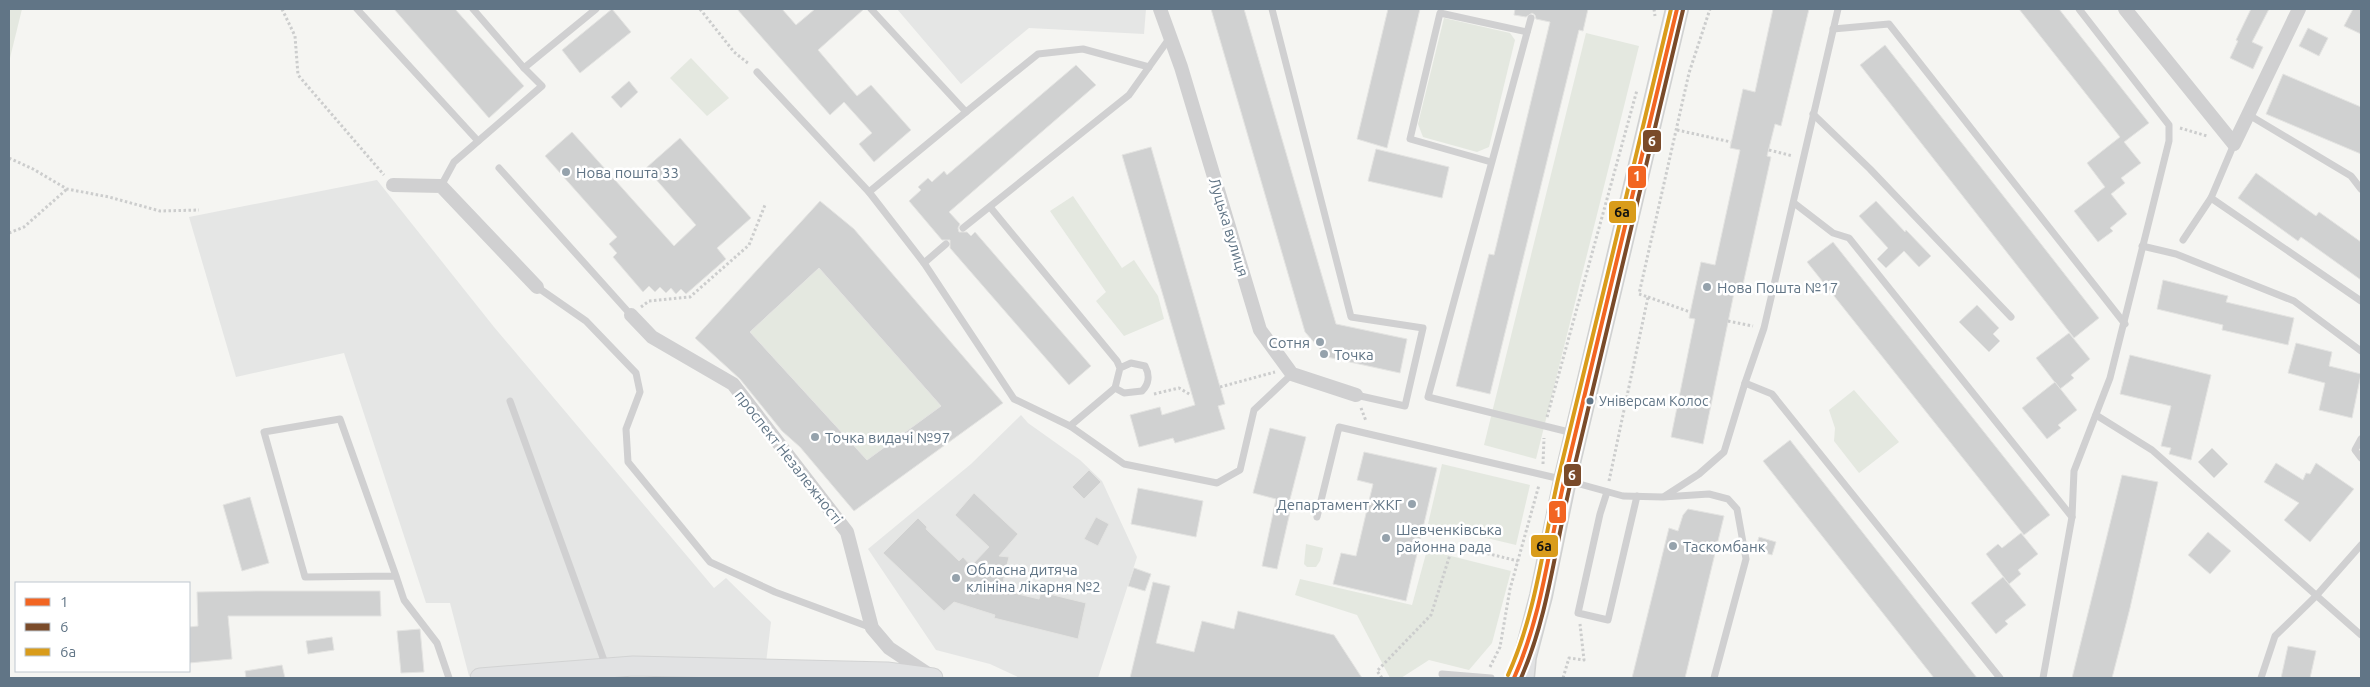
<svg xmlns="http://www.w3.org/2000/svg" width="2370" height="687" font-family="Ubuntu,sans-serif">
<rect width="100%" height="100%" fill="#f5f5f2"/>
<g fill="#e5e6e5">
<polygon points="897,9 1146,9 1144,34 1029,28 961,84"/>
<polygon points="377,180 494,327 714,588 726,578 771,622 766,663 507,672 469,676 450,603 426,603 344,353 236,377 189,217"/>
<polygon points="1021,415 1028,423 1080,460 1102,481 1137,557 1098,678 1020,678 990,664 936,650 868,549 971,464"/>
</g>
<g fill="#e4e8e0">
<polygon points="9,9 22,9 9,62"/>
<polygon points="1444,18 1510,33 1515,40 1489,147 1477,152 1423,137 1418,124"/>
<polygon points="1586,33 1639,46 1536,459 1484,445"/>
<polygon points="691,58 729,98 707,116 670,78"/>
<polygon points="1073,196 1122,268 1134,260 1158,296 1164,319 1124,336 1096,301 1106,292 1050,211"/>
<polygon points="819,268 941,406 867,460 750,332"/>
<polygon points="1854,390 1899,442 1859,473 1834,441 1835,428 1829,410"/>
<polygon points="1442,464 1530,485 1516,545 1428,524"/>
<polygon points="1306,544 1323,548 1320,561 1316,567 1307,567 1304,564"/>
<polygon points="1427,550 1511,571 1492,643 1469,670 1429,660 1401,678 1390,678 1357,615 1295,595 1300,579 1412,605"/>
</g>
<g fill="#d0d1d1" stroke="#e4e4e2" fill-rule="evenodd">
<polygon points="394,9 455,9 524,86 489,118"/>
<polygon points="612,9 631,32 580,73 562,50"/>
<polygon points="737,9 782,9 796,25 815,9 864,9 818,50 857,96 871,85 911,130 874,162 859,144 872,133 844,102 830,115"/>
<polygon points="1211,9 1244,9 1336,324 1407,339 1400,373 1327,357 1305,332"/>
<polygon points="1388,9 1420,9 1387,148 1357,139"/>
<polygon points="1515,9 1588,9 1583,31 1579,30 1490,394 1456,386 1489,254 1494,255 1550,22 1536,19 1535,15 1532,13 1526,17 1514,15"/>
<polygon points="1773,9 1809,9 1781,126 1775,124 1767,156 1771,157 1742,289 1735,288 1703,444 1671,437 1695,319 1689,318 1701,262 1715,265 1740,150 1730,148 1743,89 1755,92"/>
<polygon points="2019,9 2059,9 2149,123 2124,142 2141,163 2121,178 2125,183 2111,194 2127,214 2110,228 2113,231 2098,242 2074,211 2105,187 2087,163 2120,137"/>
<polygon points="2251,9 2269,9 2252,42 2263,47 2253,69 2230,58 2238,41 2236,40"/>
<polygon points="2353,9 2361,9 2361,34 2344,26"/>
<polygon points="2308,28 2328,38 2319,56 2299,46"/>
<polygon points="1885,45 2099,318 2074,338 1860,65"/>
<polygon points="1076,65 1096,85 949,212 960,224 958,228 959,232 967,232 971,236 975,232 1091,366 1069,385 950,248 950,240 942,240 909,201 921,190 918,187 928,178 932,182 944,171 947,175"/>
<polygon points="2283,74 2361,107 2361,154 2266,114"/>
<polygon points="629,81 638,92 621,108 611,97"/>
<polygon points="572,132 674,246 696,225 646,168 680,138 751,218 717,248 726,259 686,294 681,289 676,294 671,288 666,293 660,287 655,292 649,286 643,292 613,257 617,253 609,244 617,237 545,156"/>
<polygon points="1151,147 1225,404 1218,406 1225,429 1175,443 1173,438 1139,447 1130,415 1160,407 1162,415 1195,405 1122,155"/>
<polygon points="1376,149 1449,167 1442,198 1368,181"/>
<polygon points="2256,173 2316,216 2319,212 2361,242 2361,280 2301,237 2298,241 2238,198"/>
<path d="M820,201l34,28 149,174 -149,108 -54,-64 -18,-16 -42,-52 -45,-41zM819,268l122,138 -74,54 -117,-128z"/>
<polygon points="1876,201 1905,232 1906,230 1931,256 1919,267 1904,251 1886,268 1877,259 1888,248 1859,216"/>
<polygon points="1833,242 2050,515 2024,535 1807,262"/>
<polygon points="2163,280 2228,296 2226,302 2294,318 2288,345 2222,330 2223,325 2157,309"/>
<polygon points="1977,305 1999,328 1993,334 2000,341 1989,352 1959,322"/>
<polygon points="2069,333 2090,359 2071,375 2074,378 2060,389 2036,358"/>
<polygon points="2296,343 2332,352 2329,366 2361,374 2352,418 2319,410 2325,383 2288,373"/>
<polygon points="2130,355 2211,375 2191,460 2169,454 2171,448 2161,446 2171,406 2120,394"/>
<polygon points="2055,382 2077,410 2058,425 2061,428 2047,439 2022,408"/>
<polygon points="1270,428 1306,437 1287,511 1290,512 1277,569 1262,566 1276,499 1253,493"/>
<polygon points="1790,440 1959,655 1977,678 1934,678 1763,461"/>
<polygon points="2212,448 2228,464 2214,478 2198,462"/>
<polygon points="1364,452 1437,468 1406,601 1333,584 1341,553 1356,556 1373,484 1357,480"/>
<polygon points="2276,463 2303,480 2306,473 2310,474 2316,463 2354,489 2310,542 2284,520 2299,503 2264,482"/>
<polygon points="1089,470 1101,482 1084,499 1072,487"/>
<polygon points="2122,475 2158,482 2130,608 2112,678 2072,678"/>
<polygon points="1138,488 1203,501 1196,537 1131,524"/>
<polygon points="974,493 1018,534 999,556 1009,557 1001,590 1039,599 1041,592 1086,603 1078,639 994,618 995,615 954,602 944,611 883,553 918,518 927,527 926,529 959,561 963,557 971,566 989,547 955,515"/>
<polygon points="250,497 269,563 242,571 223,505"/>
<polygon points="1688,509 1724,516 1685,678 1632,678 1669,528 1678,531 1683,515"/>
<polygon points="1096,517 1109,524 1098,546 1084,539"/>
<polygon points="2208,532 2231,551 2210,574 2188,555"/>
<polygon points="2021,533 2038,554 2018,570 2021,574 2009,584 1986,554 1998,544 2002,548"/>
<polygon points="1759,537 1776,542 1772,555 1755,550"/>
<polygon points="1134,568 1151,574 1145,591 1128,586"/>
<polygon points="2003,577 2026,605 2005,621 2008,624 1996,634 1971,603"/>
<polygon points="1153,582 1170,586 1156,643 1194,652 1202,621 1234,629 1238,611 1334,635 1362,678 1130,678"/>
<polygon points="256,591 380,591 381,616 228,616 232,659 189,663 189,627 198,626 197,592"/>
<polygon points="420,629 424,672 401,673 397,631"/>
<polygon points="332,637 334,650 308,654 306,641"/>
<polygon points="2288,646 2316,651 2310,678 2281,678"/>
<polygon points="282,665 285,678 246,678 245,671"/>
</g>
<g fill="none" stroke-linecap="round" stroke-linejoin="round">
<g stroke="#d2d3d3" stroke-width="21">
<polyline id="secondary" points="480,678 633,666 887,672 933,678"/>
</g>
<g stroke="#d0d1d1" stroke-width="24">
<polyline id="primary" points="1523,678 1525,657 1541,596 1565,480 1677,9"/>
</g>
<g stroke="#cccdcd" stroke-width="3" stroke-dasharray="2.5 2.5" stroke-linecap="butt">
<polyline points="282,9 295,36 298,75 384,175"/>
<polyline points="700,9 734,52 749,64"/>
<polyline points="1654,9 1655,16"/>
<polyline points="2180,128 2207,136"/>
<polyline points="1677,130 1731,142"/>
<polyline points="1769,150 1793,156"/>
<polyline points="9,158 33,169 67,189 109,197 160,211 199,210"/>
<polyline points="9,233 24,227 67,189"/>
<polyline points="1648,297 1690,312"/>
<polyline points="641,307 649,301 690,297 749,245 765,205"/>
<polyline points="1728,321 1753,326"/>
<polyline points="1220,387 1275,372"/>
<polyline points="1154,394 1179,388 1191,395"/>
<polyline points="1361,408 1366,421"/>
<polyline points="1547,417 1637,90"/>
<polyline points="1543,464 1544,438"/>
<polyline points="1609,481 1648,297 1639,294 1689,73 1710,9"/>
<polyline points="1490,667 1500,647 1510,589 1539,485"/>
<polyline points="1382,678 1377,671 1431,615 1453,545 1518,561"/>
<polyline points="1563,678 1569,658 1584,660 1580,624"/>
</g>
<g stroke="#d0d0d1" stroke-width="7">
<polyline points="357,9 478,141"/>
<polyline points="473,9 524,68 596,9"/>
<polyline points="871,9 966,112 1038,54 1083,49 1149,67"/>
<polyline points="1272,9 1351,317 1423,328 1405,406 1356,395"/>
<polyline points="1531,18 1428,397 1573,433"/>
<polyline points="1833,29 1889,24 2125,324"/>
<polyline points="757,72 869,192 924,263 1014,399 1070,426 1124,464 1217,483 1240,470 1254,410 1292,374"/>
<polyline points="1813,114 1870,169 2011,317"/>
<polyline points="2249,115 2351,176 2361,189"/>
<polyline points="2234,144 2211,198 2361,301"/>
<polyline points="1491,162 1410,139 1440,13 1527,32"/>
<polyline points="499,168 631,315"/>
<polyline points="441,186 454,162 542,86 524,68"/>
<polyline points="869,192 966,112"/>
<polyline points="1794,203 1833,233 1849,238 2072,517"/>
<path d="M990,207l127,154 3,7 -5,20 9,5 18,-2c7,-7 8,-16 3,-25l-14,-3 -11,5"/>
<polyline points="963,228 1129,95 1171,36"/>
<polyline points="2183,240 2211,198"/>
<polyline points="2142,246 2176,254 2294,301 2361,351"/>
<polyline points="924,263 946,244"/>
<polyline points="537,287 586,321 636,373 640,392 626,429 628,462 710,562 775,592 872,628"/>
<polyline points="1745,383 1764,328 1838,9"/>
<polyline points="510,401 606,666"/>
<polyline points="2096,415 2152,450 2361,635"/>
<polyline points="1070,426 1115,388"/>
<polyline points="2361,439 2355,450 2361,458"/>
<polyline points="1607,492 1600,514 1578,613 1608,620 1637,496"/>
<polyline points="1665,496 1699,474 1724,452 1745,383 1772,394 2000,678"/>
<polyline points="1317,517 1339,427 1565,480 1623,496 1663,497 1709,494 1728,499 1737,509 1746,559 1714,678"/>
<polyline points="396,576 305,577 264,432 340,419 396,576 404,600 437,643 449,678"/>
<polyline points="1442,674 1491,678"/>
<polyline points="2043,678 2072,517 2074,471 2110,378 2169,141 2169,125 2079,9"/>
<polyline points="2261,678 2275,636 2316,596 2361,545"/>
</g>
<g stroke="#d0d0d1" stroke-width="14">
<polyline points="1160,9 1181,67 1260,330 1292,374 1356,395"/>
<polyline points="2125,9 2234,144 2299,9"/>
<polyline points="393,185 441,186 537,287"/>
<polyline points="631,315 652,337 733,384 847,532 872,628 889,648 931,676"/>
</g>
<use href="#secondary" stroke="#e1e2e3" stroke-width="19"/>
<use href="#primary" stroke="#e1e2e3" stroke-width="21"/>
<g stroke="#fff" stroke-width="8">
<path id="bus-1" d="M1514,678c29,-65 35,-133 51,-201 37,-156 75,-312 112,-468"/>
</g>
<g stroke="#fff" stroke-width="8">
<path id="bus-2" d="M1521,678c28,-64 34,-133 51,-201 37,-155 74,-311 111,-467"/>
</g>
<g stroke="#fff" stroke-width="8">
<path id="bus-3" d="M1508,675c29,-64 35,-132 51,-200 38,-155 75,-311 112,-466"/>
</g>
<use href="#bus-1" stroke="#f26522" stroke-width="4"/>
<use href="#bus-2" stroke="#7a4b2a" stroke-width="4"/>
<use href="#bus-3" stroke="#d99c1b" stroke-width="4"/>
</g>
<g fill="#95a2ac" stroke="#fff" stroke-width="2">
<circle cx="566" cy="172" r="5"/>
<circle cx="1707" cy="287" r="5"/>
<circle cx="1320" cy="342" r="5"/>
<circle cx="1324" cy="354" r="5"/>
<circle cx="815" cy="437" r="5"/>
<circle cx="1412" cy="504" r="5"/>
<circle cx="1386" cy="538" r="5"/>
<circle cx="1673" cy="546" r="5"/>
<circle cx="956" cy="578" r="5"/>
</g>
<circle fill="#617586" stroke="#fff" stroke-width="2" cx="1590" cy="401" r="4.5"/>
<g text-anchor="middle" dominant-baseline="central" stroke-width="5" stroke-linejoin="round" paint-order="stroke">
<g font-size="14" fill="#617586" stroke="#fff" text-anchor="start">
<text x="1599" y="401">Універсам Колос</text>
</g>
<g font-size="15" fill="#617586" stroke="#fff" text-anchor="start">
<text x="576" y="172">Нова пошта 33</text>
<text x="1717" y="287">Нова Пошта №17</text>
<text x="1310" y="342" text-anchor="end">Сотня</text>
<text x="1334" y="354">Точка</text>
<text x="825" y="437">Точка видачі №97</text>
<text x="1402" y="504" text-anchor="end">Департамент ЖКГ</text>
<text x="1396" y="529">Шевченківська<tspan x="1396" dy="17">районна рада</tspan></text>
<text x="1683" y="546">Таскомбанк</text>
<text x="966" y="569">Обласна дитяча<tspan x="966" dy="17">клініна лікарня №2</tspan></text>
</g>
<g font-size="15" fill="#617586" stroke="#fff">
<text transform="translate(1229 227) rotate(73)">Луцька вулиця</text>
<text transform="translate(789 457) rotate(52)">проспект Незалежності</text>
</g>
</g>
<g stroke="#fff" stroke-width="2">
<rect x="1642" y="129" width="20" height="24" rx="5" fill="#7a4b2a"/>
<rect x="1627" y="165" width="20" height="24" rx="5" fill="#f26522"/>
<rect x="1608" y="200" width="29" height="24" rx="5" fill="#d99c1b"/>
<rect x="1563" y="463" width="19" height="24" rx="5" fill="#7a4b2a"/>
<rect x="1548" y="500" width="19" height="24" rx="5" fill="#f26522"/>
<rect x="1530" y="534" width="29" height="24" rx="5" fill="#d99c1b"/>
</g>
<g font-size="14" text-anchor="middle" font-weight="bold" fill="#fff">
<text x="1652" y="146">6</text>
<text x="1637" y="181">1</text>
<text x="1572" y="480">6</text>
<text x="1558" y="517">1</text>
</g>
<g font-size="14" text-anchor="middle" font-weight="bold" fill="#111">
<text x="1622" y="217">6а</text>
<text x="1544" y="551">6а</text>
</g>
<rect width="2370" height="687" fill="none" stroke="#617586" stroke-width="20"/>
<rect x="15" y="582" width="175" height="90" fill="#ffffff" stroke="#c0c8cf"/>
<rect x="25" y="598" width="25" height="8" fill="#f26522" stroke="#c0c8cf"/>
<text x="60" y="607" font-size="15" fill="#617586">1</text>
<rect x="25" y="623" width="25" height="8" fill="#7a4b2a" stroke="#c0c8cf"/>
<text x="60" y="632" font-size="15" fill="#617586">6</text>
<rect x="25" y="648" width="25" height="8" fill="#d99c1b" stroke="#c0c8cf"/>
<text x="60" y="657" font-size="15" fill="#617586">6а</text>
</svg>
